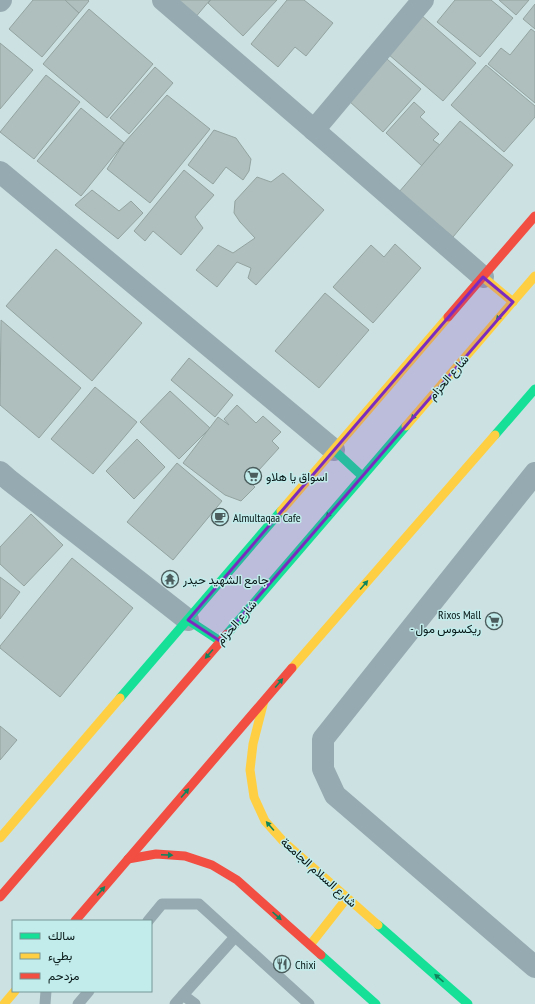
<svg xmlns="http://www.w3.org/2000/svg" width="535" height="1004" font-family="'PT Sans Narrow',Vazirmatn,sans-serif">
<rect width="100%" height="100%" fill="#cce2e2"/>
<g fill="#afbfbd" stroke="#93a3a0">
<polygon points="33,0 65,0 79,13 42,57 9,29"/>
<polygon points="65,0 88,0 89,1 79,13"/>
<polygon points="174,0 210,0 194,19"/>
<polygon points="211,0 277,0 243,36 208,3"/>
<polygon points="287,0 304,0 333,23 306,56 295,47 278,67 251,44"/>
<polygon points="455,0 491,0 513,18 480,57 437,22"/>
<polygon points="499,0 529,0 516,15"/>
<polygon points="535,4 535,29 523,19"/>
<polygon points="89,9 153,64 107,118 43,64"/>
<polygon points="421,15 476,63 443,101 388,54"/>
<polygon points="531,29 535,32 535,103 488,64 501,48 510,55"/>
<polygon points="0,43 33,70 0,109"/>
<polygon points="387,59 421,89 383,132 349,101"/>
<polygon points="486,65 535,106 535,117 504,152 451,105"/>
<polygon points="155,67 173,83 129,134 110,118"/>
<polygon points="46,75 80,102 34,159 0,132"/>
<polygon points="167,95 210,129 150,203 107,169 124,143"/>
<polygon points="414,102 425,112 420,117 439,134 433,140 440,145 422,166 386,133"/>
<polygon points="81,108 124,143 81,196 37,161"/>
<polygon points="460,121 513,165 453,237 399,192"/>
<polygon points="214,130 236,138 251,159 249,171 243,180 226,167 213,184 188,165"/>
<polygon points="184,170 214,195 195,217 203,228 181,255 153,231 145,241 134,231"/>
<polygon points="283,173 324,210 256,285 248,278 251,268 237,262 217,287 196,270 218,245 233,253 255,238 240,222 234,213 235,201 257,177 271,182"/>
<polygon points="92,190 119,211 131,201 143,213 118,239 75,205"/>
<polygon points="395,244 421,268 373,323 333,287 371,245 384,257"/>
<polygon points="56,249 142,323 92,381 6,306"/>
<polygon points="325,293 369,330 319,388 275,351"/>
<polygon points="1,320 81,388 39,438 0,405"/>
<polygon points="189,358 233,395 215,417 171,380"/>
<polygon points="95,387 137,422 93,474 51,439"/>
<polygon points="170,391 210,428 179,459 140,422"/>
<polygon points="237,405 256,423 263,416 281,432 272,441 279,448 249,481 255,487 241,501 225,495 183,463 218,417 229,425 224,419"/>
<polygon points="137,439 165,467 134,499 106,471"/>
<polygon points="177,463 222,501 173,560 127,522"/>
<polygon points="31,514 63,545 24,586 0,564 0,547"/>
<polygon points="72,558 133,608 60,697 0,648 0,646"/>
<polygon points="0,577 20,592 0,619"/>
<polygon points="0,726 17,740 0,760"/>
</g>
<g fill="none" stroke-linecap="round" stroke-linejoin="round">
<g stroke="#96aab1" stroke-width="11">
<polyline points="148,921 162,904 199,904 309,1004"/>
<polyline points="183,995 235,937"/>
<polyline points="45,1004 46,991"/>
<polyline points="78,1004 89,991"/>
<polyline points="175,1004 183,995 195,1004"/>
</g>
<g stroke="#96aab1" stroke-width="22">
<polyline points="163,0 314,130 483,277"/>
<polyline points="0,1 1,0"/>
<polyline points="314,130 423,0"/>
<polyline points="0,172 334,450"/>
<polyline points="0,472 9,480 188,620"/>
<polyline points="535,473 323,739 323,769 335,795 535,967"/>
</g>
<g stroke="#16e098" stroke-width="9">
<polyline points="495,435 535,389"/>
<polyline points="334,450 362,476"/>
<polyline points="188,620 220,641"/>
<polyline points="227,634 406,426"/>
<polyline points="120,698 281,511"/>
<polyline points="378,925 468,1004"/>
<polyline points="321,955 376,1004"/>
</g>
<g stroke="#ffcf43" stroke-width="9">
<polyline points="483,277 513,302"/>
<polyline points="406,426 535,276"/>
<polyline points="281,511 448,317"/>
<polyline points="292,668 495,435"/>
<polyline points="264,701 253,744 250,770 254,797 265,821 283,841 378,925"/>
<polyline points="0,838 120,698"/>
<polyline points="310,945 347,898"/>
<polyline points="4,1004 15,991"/>
</g>
<g stroke="#f24e42" stroke-width="9">
<polyline points="448,317 535,216"/>
<polyline points="128,859 156,854 185,856 212,865 237,880 321,955"/>
<polyline points="0,897 227,634"/>
<polyline points="75,921 292,668"/>
</g>
</g>
<defs><path id="oneway-solid" d="M-6-.8H1V-3.2L6.5 0L1 3.2V.8H-6Z"/></defs>
<g fill="#0f855e">
<use href="#oneway-solid" transform="translate(500 316) rotate(131)"/>
<use href="#oneway-solid" transform="translate(415 415) rotate(131)"/>
<use href="#oneway-solid" transform="translate(330 513) rotate(131)"/>
<use href="#oneway-solid" transform="translate(364 585) rotate(-49)"/>
<use href="#oneway-solid" transform="translate(209 654) rotate(131)"/>
<use href="#oneway-solid" transform="translate(279 683) rotate(-49)"/>
<use href="#oneway-solid" transform="translate(185 793) rotate(-49)"/>
<use href="#oneway-solid" transform="translate(270 826) rotate(-131)"/>
<use href="#oneway-solid" transform="translate(167 855) rotate(3)"/>
<use href="#oneway-solid" transform="translate(101 891) rotate(-49)"/>
<use href="#oneway-solid" transform="translate(277 916) rotate(42)"/>
<use href="#oneway-solid" transform="translate(439 978) rotate(-139)"/>
</g>
<path fill="#7b2cbf" fill-opacity="0.2" stroke="#7b2cbf" stroke-width="3" stroke-linejoin="round" d="M483,277l30,25 -293,339 -32,-21z"/>
<defs>
<g id="supermarket-ring" transform="scale(0.9)"><circle r="9.5" fill="#c2eceb" stroke="#4b5d5d" stroke-width="1.5"/><path d="M-6-5.5h2.5l.6 2H6L4.5 2H-2.5L-4.4-4H-6ZM-1.5 3.2a1.3 1.3 0 1 0 .1 0ZM3 3.2a1.3 1.3 0 1 0 .1 0Z" fill="#4b5d5d"/></g>
<g id="cafe-ring" transform="scale(0.9)"><circle r="9.5" fill="#c2eceb" stroke="#4b5d5d" stroke-width="1.5"/><path d="M-5.5-4.5H6V0H3Q3 3.5 0 3.5H-2.5Q-5.5 3.5-5.5 0ZM3-3.2v2h1.7v-2ZM-6 4.5H4V6H-6Z" fill="#4b5d5d"/></g>
<g id="temple-ring" transform="scale(0.9)"><circle r="9.5" fill="#c2eceb" stroke="#4b5d5d" stroke-width="1.5"/><path d="M0-6L5-2H3V0L6.5 2.5H4V6H1.5V3h-3V6H-4V2.5H-6.5L-3 0V-2H-5Z" fill="#4b5d5d"/></g>
<g id="restaurant-ring" transform="scale(0.9)"><circle r="9.5" fill="#c2eceb" stroke="#4b5d5d" stroke-width="1.5"/><path d="M-5-6h1v4h1v-4h1v4h1v-4h1v5L-1.5 .5V6h-2V.5L-5-1ZM5-6V6H3V1.5H1.5Q1.5-4 5-6Z" fill="#4b5d5d"/></g>
</defs>
<g fill-rule="evenodd">
<use href="#supermarket-ring" x="253" y="476"/>
<use href="#cafe-ring" x="220" y="517"/>
<use href="#temple-ring" x="170" y="579"/>
<use href="#supermarket-ring" x="494" y="621"/>
<use href="#restaurant-ring" x="282" y="964"/>
</g>
<g text-anchor="middle" dominant-baseline="central" stroke-width="3" stroke-linejoin="round" paint-order="stroke">
<g font-size="12" fill="#061616" stroke="#c2eceb">
<text transform="translate(448 377) rotate(-49)">شارع الحزام</text>
<text transform="translate(236 622) rotate(-49)">شارع الحزام</text>
<text transform="translate(319 872) rotate(42)">شارع السلام الجامعة</text>
</g>
<g font-size="12" fill="#061616" stroke="#c2eceb" text-anchor="start">
<text x="266" y="476">اسواق يا هلاو</text>
<text x="233" y="517">Almultaqaa Cafe</text>
<text x="183" y="579">جامع الشهيد حيدر</text>
<text x="481" y="614" text-anchor="end">Rixos Mall<tspan x="481" dy="14">- ريكسوس مول</tspan></text>
<text x="295" y="964">Chixi</text>
</g>
</g>
<rect x="12" y="920" width="140" height="72" fill="#c2eceb" stroke="#779696"/>
<rect x="20" y="933" width="20" height="6" fill="#16e098" stroke="#779696"/>
<text x="48" y="940" font-size="12" fill="#061616">سالك</text>
<rect x="20" y="953" width="20" height="6" fill="#ffcf43" stroke="#779696"/>
<text x="48" y="960" font-size="12" fill="#061616">بطيء</text>
<rect x="20" y="973" width="20" height="6" fill="#f24e42" stroke="#779696"/>
<text x="48" y="980" font-size="12" fill="#061616">مزدحم</text>
</svg>
